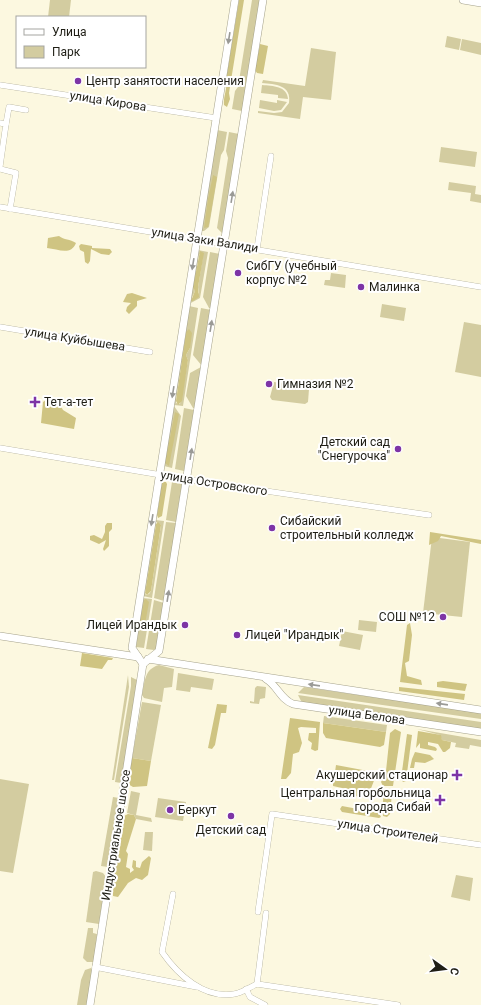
<svg xmlns="http://www.w3.org/2000/svg" width="481" height="1005" font-family="Roboto,sans-serif">
<rect width="100%" height="100%" fill="#fcf8e0"/>
<g fill="#d3cca0" fill-rule="evenodd">
<polygon points="50,0 71,0 69,17 48,17"/>
<polygon points="252,0 260,0 242,111 232,109 235,91 238,87"/>
<polygon points="447,36 461,39 459,50 445,47"/>
<polygon points="462,39 481,43 481,55 460,50"/>
<path d="M311,48l25,4 -5,48 -28,-3 -3,22 -42,-6v-2l16,2 8,-1 7,-9c3,-18 -14,-19 -27,-20l1,-3 42,6z"/>
<path d="M262,85c11,1 25,1 26,14l-10,-1v-3l-17,-2z"/>
<polygon points="260,100 277,103 277,100 287,102 281,110 274,111 259,108"/>
<polygon points="217,130 227,132 224,150 221,155 209,227 204,231 201,231"/>
<polygon points="229,132 239,134 223,234 217,228 228,158 226,151"/>
<polygon points="441,147 477,152 475,167 439,162"/>
<polygon points="449,182 476,186 475,194 481,195 481,203 470,201 471,193 448,190"/>
<path d="M198,250l10,2 -8,46 -11,6zM199,254l4,2 -5,31 1,6 -8,7 4,-9 -1,-4z"/>
<polygon points="210,252 220,254 211,308 209,308 203,297"/>
<polygon points="331,273 346,275 345,288 324,285 325,280 330,280"/>
<polygon points="382,304 406,308 404,321 380,317"/>
<path d="M189,306l9,2 -15,98 -9,-1zM186,332l4,16 -4,7 2,5 -8,44 -4,-1v-2z"/>
<polygon points="201,308 211,310 202,366 193,355"/>
<polygon points="464,322 481,325 481,377 455,372"/>
<polygon points="201,367 195,408 193,408 186,396 190,373"/>
<polygon points="274,382 308,387 309,389 308,402 305,404 272,400 270,397"/>
<polygon points="174,406 181,416 172,468 164,466"/>
<polygon points="184,408 194,410 184,471 175,469"/>
<polygon points="172,482 182,484 176,522 166,520"/>
<path d="M155,520l9,1 -12,77 -9,-2zM156,522l5,3 -10,66 -2,3 -3,1 -1,-2z"/>
<polygon points="166,522 176,523 164,601 154,598"/>
<polygon points="432,537 470,542 462,617 423,613"/>
<polygon points="143,598 152,599 144,648 136,647"/>
<polygon points="154,600 164,603 157,648 154,650 146,649"/>
<polygon points="359,620 377,622 376,632 358,630"/>
<polygon points="342,631 363,635 360,650 339,646"/>
<path d="M159,665l15,4 -2,18 -8,1 -2,14 -18,-4 -2,-3c3,-13 2,-26 17,-30z"/>
<polygon points="178,673 214,679 212,690 191,687 190,692 176,690"/>
<polygon points="128,675 129,687 114,780 112,780"/>
<polygon points="131,677 137,680 121,783 115,782 131,686"/>
<polygon points="257,686 266,687 265,698 260,699 259,704 250,703 250,701 254,702 255,688"/>
<polygon points="304,687 481,713 481,719 298,693"/>
<polygon points="298,695 481,722 481,729 302,703"/>
<polygon points="142,702 161,705 151,761 132,758"/>
<polygon points="324,716 387,725 386,732 323,723"/>
<polygon points="417,729 481,740 481,747 470,745 469,749 455,747 456,743 442,740 440,735"/>
<polygon points="0,779 29,784 13,873 0,871"/>
<polygon points="131,791 140,793 136,815 151,818 152,822 136,819 134,815 127,813"/>
<polygon points="113,797 119,798 108,867 101,866"/>
<polygon points="158,798 186,802 183,821 155,817"/>
<polygon points="145,832 153,832 152,851 143,850"/>
<polygon points="96,871 103,873 106,877 99,924 86,922 93,872"/>
<polygon points="456,875 473,878 470,901 451,897"/>
<polygon points="88,928 93,928 93,933 97,934 94,962 87,962 83,958"/>
<polygon points="91,968 92,971 87,1005 77,1005 81,980 85,970"/>
</g>
<g fill="#cfc482">
<path d="M239,0h5l-15,93 1,6 -3,8 -3,-2c-1,-9 4,-17 2,-25z"/>
<polygon points="260,44 268,46 263,74 257,73 255,70"/>
<polygon points="213,175 217,177 209,224 208,227 204,228 208,199"/>
<path d="M59,236c5,4 11,3 17,7 -5,13 -18,6 -29,5l1,-10z"/>
<polygon points="81,244 92,246 92,248 110,249 112,252 109,255 101,254 91,249 90,261 88,264 85,262 84,252 80,250 79,246"/>
<polygon points="200,251 204,253 198,287 199,297 193,301 191,301 195,291 193,287"/>
<polygon points="132,293 147,298 137,301 137,306 129,314 126,311 127,307 131,303 123,302 127,294"/>
<polygon points="189,329 192,333 190,348 186,355 188,360 182,401 178,405 176,401 186,332"/>
<polygon points="49,398 57,399 63,410 76,418 74,429 41,423 43,402"/>
<polygon points="175,412 179,414 169,466 165,463"/>
<polygon points="162,482 166,482 167,484 162,516 158,518 157,515"/>
<polygon points="158,522 161,525 151,591 147,595 145,593 156,524"/>
<polygon points="107,523 112,523 112,529 109,532 109,546 104,551 103,549 106,540 99,544 90,540 90,536 94,535 102,539 105,532 105,526"/>
<polygon points="430,532 481,540 481,544 441,536 438,541 429,545"/>
<polygon points="146,599 149,602 144,630 142,631 139,628 144,600"/>
<polygon points="410,623 412,635 409,661 405,663 407,676 421,680 422,685 400,682 407,625"/>
<polygon points="82,653 113,658 112,660 108,660 102,669 80,666"/>
<polygon points="443,681 467,684 465,691 437,687 437,682"/>
<polygon points="399,687 465,694 464,700 399,691"/>
<polygon points="217,704 227,705 226,713 221,713 215,745 212,749 208,748"/>
<polygon points="290,718 320,722 318,750 315,751 311,749 312,743 308,740 309,733 316,733 316,728 301,727 298,728 302,743 299,752 293,754 291,773 286,779 281,779"/>
<polygon points="323,723 386,732 384,745 380,747 326,738 323,733"/>
<polygon points="395,729 401,732 393,786 383,786 381,782 386,771 390,733"/>
<polygon points="418,731 441,735 442,740 451,742 450,748 445,752 443,752 438,744 428,742 428,745 435,747 437,749 436,751 420,748 420,743 416,748"/>
<polygon points="407,734 412,735 406,781 403,782 401,779"/>
<polygon points="415,752 430,755 434,759 425,763 415,762 414,768 410,768 412,759"/>
<polygon points="132,758 151,761 147,786 133,787 128,784"/>
<polygon points="336,765 368,771 371,777 375,778 370,791 360,798 354,795 351,790 333,786 333,783 329,781 335,772"/>
<polygon points="384,793 392,793 390,814 387,817 383,816 382,809"/>
<polygon points="342,806 379,813 381,817 379,818 342,812 340,809"/>
<polygon points="128,814 134,815 136,819 126,851 128,854 126,867 130,869 130,873 134,870 132,867 133,860 136,861 136,867 140,868 142,862 149,856 151,858 148,875 142,880 136,878 128,883 118,897 113,896 112,885 122,817"/>
</g>
<g fill="none" stroke-linecap="round" stroke-linejoin="round">
<g stroke="#a5a28b" stroke-width="6">
<g id="minor">
<polyline points="0,85 216,118"/>
<polyline points="0,123 6,124 0,166"/>
<polyline points="6,124 9,107 26,110"/>
<polyline points="0,169 16,173 10,209"/>
<polyline points="0,207 481,287"/>
<polyline points="257,249 271,156"/>
<polyline points="0,327 150,352"/>
<polyline points="0,448 191,480 429,515"/>
<path d="M173,894l-11,58c16,23 42,47 72,42 8,-1 16,-7 23,-10l141,21"/>
<polyline points="258,912 272,814 481,845"/>
<polyline points="95,967 197,987"/>
<polyline points="257,984 266,913"/>
<polyline points="246,989 250,997 265,1005"/>
</g>
</g>
<g stroke="#a5a28b" stroke-width="8">
<g id="major">
<polyline points="463,0 481,3"/>
<polyline points="0,636 138,657"/>
<polyline points="148,659 481,710"/>
<polyline points="143,664 159,651 263,0"/>
<polyline points="143,664 132,648 235,0"/>
<path d="M266,679c11,6 15,21 27,25l188,28"/>
<polyline points="90,1005 143,664"/>
</g>
</g>
<use href="#minor" stroke="#fff" stroke-width="5.5"/>
<use href="#major" stroke="#fff" stroke-width="7"/>
</g>
<defs><path id="oneway-solid" d="M-6-.8H1V-3.2L6.5 0L1 3.2V.8H-6Z"/></defs>
<g fill="#9a9a96">
<use href="#oneway-solid" transform="translate(229 38) rotate(99)"/>
<use href="#oneway-solid" transform="translate(232 197) rotate(-81)"/>
<use href="#oneway-solid" transform="translate(193 264) rotate(99)"/>
<use href="#oneway-solid" transform="translate(211 326) rotate(-81)"/>
<use href="#oneway-solid" transform="translate(173 392) rotate(99)"/>
<use href="#oneway-solid" transform="translate(191 454) rotate(-81)"/>
<use href="#oneway-solid" transform="translate(152 520) rotate(99)"/>
<use href="#oneway-solid" transform="translate(168 596) rotate(-81)"/>
<use href="#oneway-solid" transform="translate(314 685) rotate(-172)"/>
<use href="#oneway-solid" transform="translate(442 704) rotate(-172)"/>
</g>
<g fill="#7d34a6" stroke="#fff" stroke-width="1.5">
<circle cx="78" cy="81" r="4"/>
<circle cx="238" cy="273" r="4"/>
<circle cx="361" cy="287" r="4"/>
<circle cx="269" cy="384" r="4"/>
<path d="M33 396h4v4h4v4h-4v4h-4v-4h-4v-4h4z"/>
<circle cx="398" cy="449" r="4"/>
<circle cx="272" cy="528" r="4"/>
<circle cx="443" cy="617" r="4"/>
<circle cx="185" cy="625" r="4"/>
<circle cx="237" cy="635" r="4"/>
<path d="M455 769h4v4h4v4h-4v4h-4v-4h-4v-4h4z"/>
<path d="M438 794h4v4h4v4h-4v4h-4v-4h-4v-4h4z"/>
<circle cx="170" cy="810" r="4"/>
<circle cx="231" cy="816" r="4"/>
</g>
<g text-anchor="middle" dominant-baseline="central" stroke-width="4" stroke-linejoin="round" paint-order="stroke">
<g font-size="12" fill="#1f1e15" stroke="#fff" text-anchor="start">
<text x="86" y="81">Центр занятости населения</text>
<text x="246" y="266">СибГУ (учебный<tspan x="246" dy="14">корпус №2</tspan></text>
<text x="369" y="287">Малинка</text>
<text x="277" y="384">Гимназия №2</text>
<text x="44" y="402">Тет-а-тет</text>
<text x="390" y="442" text-anchor="end">Детский сад<tspan x="390" dy="14">"Снегурочка"</tspan></text>
<text x="280" y="521">Сибайский<tspan x="280" dy="14">строительный колледж</tspan></text>
<text x="435" y="617" text-anchor="end">СОШ №12</text>
<text x="177" y="625" text-anchor="end">Лицей Ирандык</text>
<text x="245" y="635">Лицей "Ирандык"</text>
<text x="448" y="775" text-anchor="end">Акушерский стационар</text>
<text x="431" y="793" text-anchor="end">Центральная горбольница<tspan x="431" dy="14">города Сибай</tspan></text>
<text x="178" y="810">Беркут</text>
<text x="231" y="830" text-anchor="middle">Детский сад</text>
</g>
<g font-size="12" fill="#1f1e15" stroke="#fff">
<text transform="translate(108 101) rotate(9)">улица Кирова</text>
<text transform="translate(205 240) rotate(9)">улица Заки Валиди</text>
<text transform="translate(75 339) rotate(9)">улица Куйбышева</text>
<text transform="translate(214 483) rotate(9)">улица Островского</text>
<text transform="translate(367 715) rotate(8)">улица Белова</text>
<text transform="translate(388 831) rotate(9)">улица Строителей</text>
<text transform="translate(116 835) rotate(-81)">Индустриальное шоссе</text>
</g>
</g>
<rect x="16" y="16" width="130" height="52" fill="#ffffff" stroke="#a5a5a1"/>
<rect x="24" y="29" width="20" height="6" fill="#ffffff" stroke="#a5a5a1"/>
<text x="52" y="36" font-size="12" fill="#1f1e15">Улица</text>
<rect x="24" y="46" width="20" height="12" fill="#d3cca0" stroke="#a5a5a1"/>
<text x="52" y="56" font-size="12" fill="#1f1e15">Парк</text>
<g transform="translate(445 969) rotate(104)" stroke="#ffffff" stroke-width="3" paint-order="stroke">
<path d="M0-3L7 15L0 10L-7 15Z" fill="#1f1e15"/>
<text y="-6" font-size="11" font-weight="bold" text-anchor="middle" fill="#1f1e15">С</text>
</g>
</svg>
